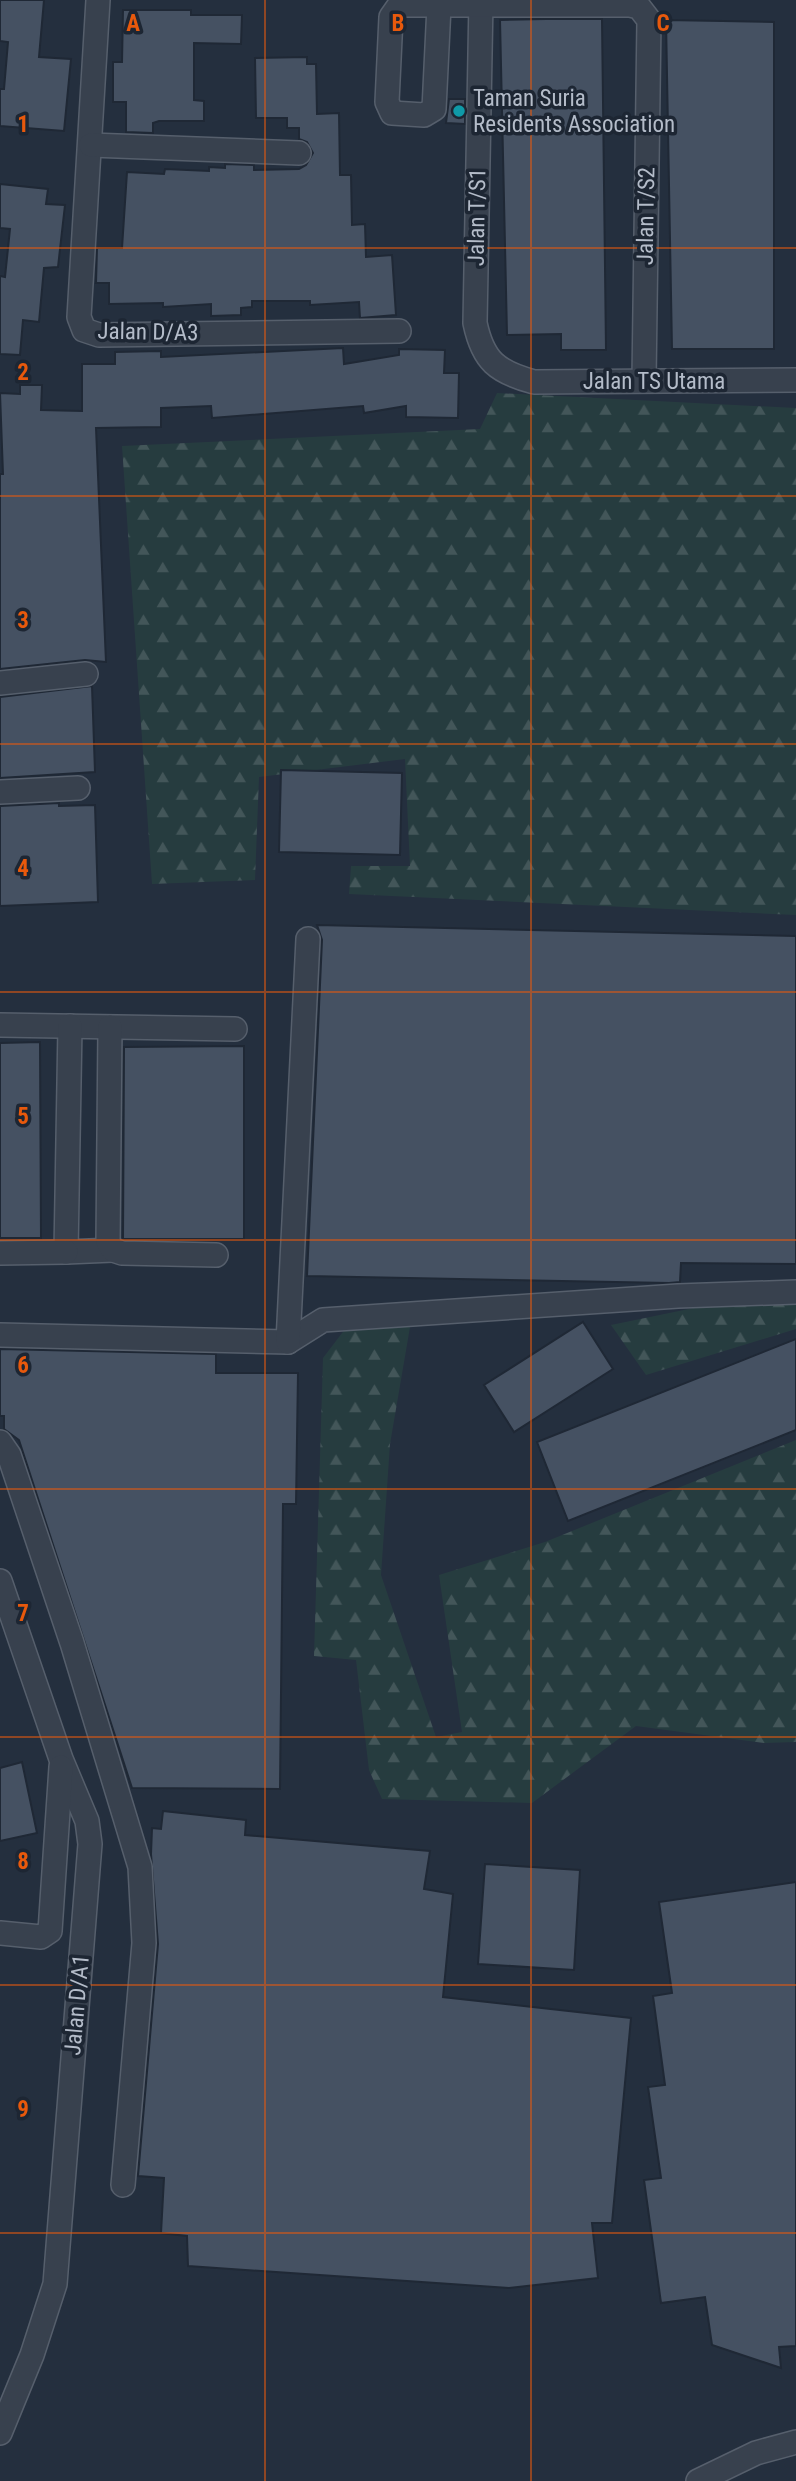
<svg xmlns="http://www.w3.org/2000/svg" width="796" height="2481" font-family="'Roboto Condensed',sans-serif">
<defs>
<pattern id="forest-firs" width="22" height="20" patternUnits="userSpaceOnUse" patternTransform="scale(1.75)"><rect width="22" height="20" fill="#263c3f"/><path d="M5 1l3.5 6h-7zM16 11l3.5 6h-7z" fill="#435659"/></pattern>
</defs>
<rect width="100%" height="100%" fill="#242f3e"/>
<g fill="url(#forest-firs)">
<polygon points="497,393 796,408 796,915 349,894 351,866 410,866 405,759 259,777 255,880 152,884 122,446 480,429"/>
<polygon points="796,1287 796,1329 646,1375 611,1325"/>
<polygon points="352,1320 410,1327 390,1444 381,1575 436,1737 462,1732 439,1575 545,1542 796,1440 796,1742 764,1743 636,1726 532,1803 382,1799 369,1770 356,1660 314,1656 323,1358"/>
</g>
<g fill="#455162" stroke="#1f2835" stroke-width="2">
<polygon points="0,0 44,0 39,57 71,59 64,131 0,126 0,89 4,89 8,42 0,41"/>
<polygon points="123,10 191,10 191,15 242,15 241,44 194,43 194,100 204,101 204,121 159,121 153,123 153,133 126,132 126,102 113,102 113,62 122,62"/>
<polygon points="546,19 602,19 606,350 561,350 561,334 507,335 500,20"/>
<polygon points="666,20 774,22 774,349 672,349"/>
<polygon points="307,57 307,64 316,64 317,114 339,113 340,175 351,175 352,225 365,224 366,257 392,255 396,315 360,318 359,302 310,305 310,301 252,301 252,307 241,308 241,315 211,316 211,304 163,307 163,303 109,304 109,283 96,283 97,248 122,248 127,172 164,174 165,169 209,171 209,167 225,168 225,164 254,165 254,170 299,169 306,165 313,153 307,142 299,139 299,128 287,128 287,118 256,118 255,58"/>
<polygon points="449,99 465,99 465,124 446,123"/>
<polygon points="0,184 48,189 46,204 65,205 58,267 44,268 39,322 23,320 20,355 0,354 0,276 5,277 10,229 0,228"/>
<polygon points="343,348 344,364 399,355 399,349 445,350 444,373 459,373 458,418 406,417 406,406 364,413 363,406 212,418 211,406 161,408 161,427 96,428 106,662 85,660 0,669 0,474 3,474 0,393 20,394 20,385 42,385 41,410 82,411 82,364 115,364 115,352 161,351 161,357"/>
<polygon points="92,686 95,772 0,778 0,697"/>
<polygon points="281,770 402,773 400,855 279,852"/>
<polygon points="59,803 59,806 95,805 98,902 0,906 0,806"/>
<polygon points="317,925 796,936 796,1264 681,1263 680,1282 669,1283 307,1276 322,940"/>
<polygon points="40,1042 41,1238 0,1238 0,1043"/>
<polygon points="244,1046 244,1239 123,1239 124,1047"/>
<polygon points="583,1322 613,1369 514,1432 484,1385"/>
<polygon points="796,1339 796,1430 568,1521 537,1442"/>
<polygon points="0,1349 216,1354 216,1373 298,1373 296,1504 283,1504 280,1789 132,1788 19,1440 4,1429 4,1416 0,1416"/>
<polygon points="22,1762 37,1833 0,1841 0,1768"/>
<polygon points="163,1811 246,1820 245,1835 430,1851 424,1889 453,1894 443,1997 631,2018 612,2223 592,2223 598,2278 509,2288 188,2266 187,2236 161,2233 164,2178 138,2176 158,1944 151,1854 152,1828 161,1829"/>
<polygon points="485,1864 580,1870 574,1970 478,1964"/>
<polygon points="796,1882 796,2346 779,2347 781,2368 712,2345 705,2297 661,2303 644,2180 661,2178 648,2087 665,2085 653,1996 672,1993 659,1902"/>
</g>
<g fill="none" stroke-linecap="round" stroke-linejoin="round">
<g stroke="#565f6c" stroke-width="26">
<g id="minor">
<polyline points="98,0 79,317 84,330 99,335 399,331"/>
<path d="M481,0l-6,323c8,38 22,49 59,59l262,-2"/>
<polyline points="439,6 434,109 424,115 392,113 387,102 391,17 398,7 404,5 630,5 639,7 649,20 644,380"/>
<polyline points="91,145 299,153"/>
<polyline points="0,683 86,674"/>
<polyline points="0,792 78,788"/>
<polyline points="0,1025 235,1029"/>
<polyline points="70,1026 66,1252 113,1250"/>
<polyline points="110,1027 108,1242 113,1250 122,1253 216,1255"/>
<polyline points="0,1253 66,1252"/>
<polyline points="0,1335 288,1342 323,1320 678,1296 796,1292"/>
<polyline points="288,1342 308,939"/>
<polyline points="0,1442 9,1455 72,1643 140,1867 144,1943 123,2185"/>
<polyline points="0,1581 61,1759 87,1821 90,1844 55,2284 32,2355 0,2433"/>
<polyline points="0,1933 41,1937 50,1931 61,1767"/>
<polyline points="698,2481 756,2453 796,2442"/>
</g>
</g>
<use href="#minor" stroke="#38414e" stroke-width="23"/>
</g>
<path fill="none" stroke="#e8590c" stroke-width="2" stroke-opacity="0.55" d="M265,0v2481M531,0v2481M0,248h796M0,496h796M0,744h796M0,992h796M0,1240h796M0,1489h796M0,1737h796M0,1985h796M0,2233h796"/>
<circle fill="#0f9aa8" stroke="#1d2633" stroke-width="2.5" cx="459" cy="111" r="7"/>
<g text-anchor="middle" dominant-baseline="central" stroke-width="7" stroke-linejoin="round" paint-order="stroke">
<g font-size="23" fill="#b4bcc9" stroke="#1d2633" text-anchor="start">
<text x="473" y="98">Taman Suria<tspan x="473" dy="26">Residents Association</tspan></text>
</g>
<g font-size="23" fill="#b4bcc9" stroke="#1d2633">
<text transform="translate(646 216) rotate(-89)">Jalan T/S2</text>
<text transform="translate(477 217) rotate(-89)">Jalan T/S1</text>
<text transform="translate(148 332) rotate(1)">Jalan D/A3</text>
<text x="654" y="381">Jalan TS Utama</text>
<text transform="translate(77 2005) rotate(-85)">Jalan D/A1</text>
</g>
</g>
<g font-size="23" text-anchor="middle" font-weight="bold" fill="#e8590c" stroke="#1d2633" stroke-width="7" stroke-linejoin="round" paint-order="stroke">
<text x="133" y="31">A</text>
<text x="398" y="31">B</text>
<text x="663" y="31">C</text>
<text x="23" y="132">1</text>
<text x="23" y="380">2</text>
<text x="23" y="628">3</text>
<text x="23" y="876">4</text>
<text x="23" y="1124">5</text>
<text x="23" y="1373">6</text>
<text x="23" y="1621">7</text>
<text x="23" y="1869">8</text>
<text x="23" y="2117">9</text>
</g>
</svg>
